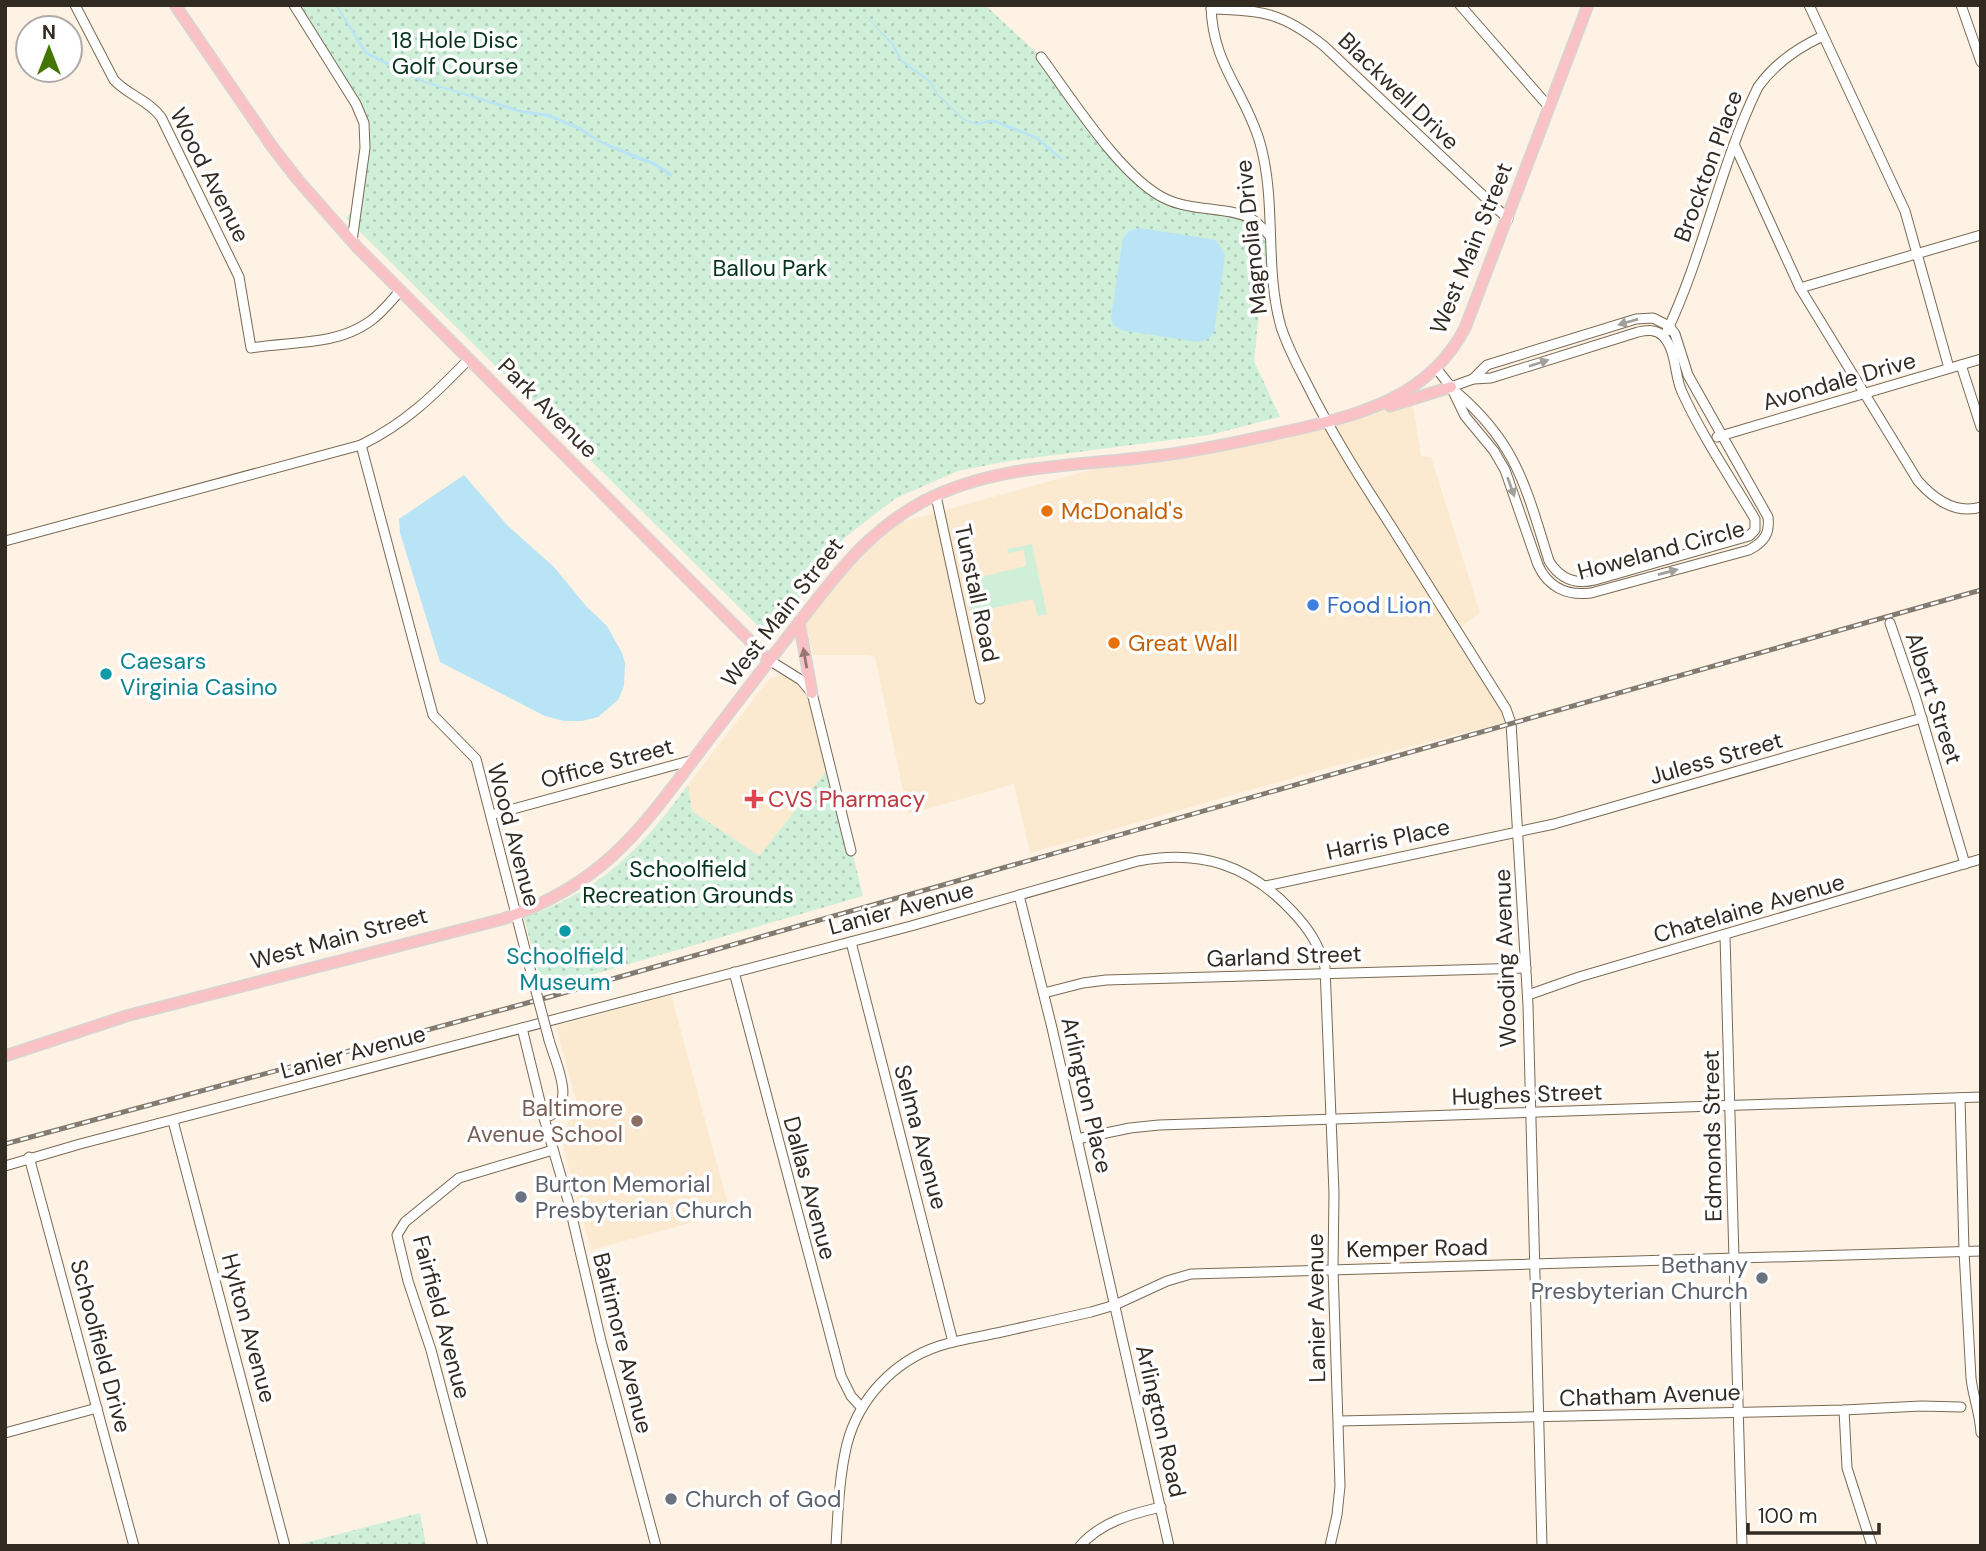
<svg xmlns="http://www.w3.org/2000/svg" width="1986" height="1551" font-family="'DM Sans',sans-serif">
<defs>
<pattern id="park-dots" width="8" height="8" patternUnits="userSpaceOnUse" patternTransform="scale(1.75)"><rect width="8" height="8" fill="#cfefd9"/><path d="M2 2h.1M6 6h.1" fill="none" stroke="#b2cdba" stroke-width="1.8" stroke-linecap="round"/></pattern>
</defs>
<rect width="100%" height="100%" fill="#fdf2e4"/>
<g fill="#fbe9d0">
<polygon points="1407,402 1413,407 1421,456 1431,457 1480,613 1457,629 1510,721 1338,765 1030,853 1014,784 908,814 875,657 868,655 813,655 804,615 884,527 1134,458"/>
<polygon points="790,673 806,684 831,765 759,856 692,811 688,785 770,678"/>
<polygon points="671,995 730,1212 591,1250 561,1139 577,1103 556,1026"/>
</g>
<polygon fill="#cfefd9" points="1032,544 1047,614 1038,616 1033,599 971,613 962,575 979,569 981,577 1026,566 1024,550 1009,553 1007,549"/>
<g fill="url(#park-dots)">
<polygon points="288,5 985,5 1041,57 1138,180 1169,201 1254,220 1270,236 1273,279 1289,347 1263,273 1254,361 1280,417 1209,435 1008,461 958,471 896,498 844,538 770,638 346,218 353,210 362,136 360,123 349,102"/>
<path d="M831,765l32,131 -320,93 -19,-71c79,-29 115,-67 164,-133l4,26 67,45z"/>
<polygon points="420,1513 426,1546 293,1546"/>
</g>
<g fill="#b8e4f6">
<polygon points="335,5 337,5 367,52 425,81 521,110 549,114 580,127 599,140 654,162 673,174 671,177 653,165 631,157 598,142 579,130 548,117 521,113 422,82 365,54"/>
<polygon points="855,5 894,44 902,60 931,81 938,94 964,119 977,123 993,119 1038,137 1063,159 1062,161 1036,139 993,122 977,125 963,120 937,95 929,82 900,61 892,45"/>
<polygon points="1140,228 1216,240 1225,255 1214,332 1208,339 1198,342 1121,330 1113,325 1111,317 1123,238 1129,231"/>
<polygon points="464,475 508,526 554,567 586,606 607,626 622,653 625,663 624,686 618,700 598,717 582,721 564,721 545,716 440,662 400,533 399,519"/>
</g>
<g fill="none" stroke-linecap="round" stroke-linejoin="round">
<g stroke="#7a6a54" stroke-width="11">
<g id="minor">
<path d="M75,5l39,75c14,15 34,20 47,37l78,160 12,71c40,-7 84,-2 118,-26 12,-8 22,-21 31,-31"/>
<polyline points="294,5 356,104 364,123 365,148 352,241"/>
<path d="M1211,5c1,60 34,86 49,138 17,60 4,124 21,184 6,18 15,36 24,53 25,51 55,98 86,146 39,61 77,122 115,183l5,14 17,282 14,541"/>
<polyline points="1460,5 1549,107"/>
<polyline points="1809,5 1905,211 1949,368"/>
<polyline points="1961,5 1981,62"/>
<path d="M1211,9c52,1 72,4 113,37l184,173"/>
<path d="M1041,57c29,39 81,122 125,142 25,12 63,8 84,19 8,4 14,12 20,18"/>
<path d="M1735,146l65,142 118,193c16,18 37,34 63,26"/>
<polyline points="1800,288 1981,235"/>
<path d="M1667,331c37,-78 53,-166 91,-244 17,-24 39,-39 65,-51"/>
<polyline points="1961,365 1981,427"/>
<path d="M1436,368l15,19 22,-8 18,-1 147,-46c9,-2 18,-3 25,4 14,15 11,39 19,56 20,44 48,85 73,127v11l-6,6 -154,44c-20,5 -35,-1 -46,-19 -23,-73 -32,-118 -94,-170"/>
<path d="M1451,387l14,29 29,35 11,19 33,95c10,22 29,31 53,28l158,-43c15,-8 21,-16 19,-33l-80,-142 -13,-41 -6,-8 -16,-8 -17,1 -149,46 -14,14"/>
<polyline points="1717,437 1981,359"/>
<polyline points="361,445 433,715 476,759 533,980"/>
<polyline points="936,496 980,699"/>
<path d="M5,541l356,-96c45,-22 73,-50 108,-86"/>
<polyline points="1890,623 1916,699 1965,864"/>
<polyline points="769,660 801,680 812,693 851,851"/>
<polyline points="491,815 693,760"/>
<polyline points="1266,886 1554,824 1922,718"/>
<polyline points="1019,895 1052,1028 1169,1546"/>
<polyline points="1725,936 1742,1546"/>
<polyline points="851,942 953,1342"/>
<polyline points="734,972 841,1376 851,1396 862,1408"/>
<polyline points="1044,993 1083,983 1106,980 1526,968"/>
<polyline points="1528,995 1579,977 1981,859"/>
<polyline points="522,1028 544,1118 569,1204 601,1341 656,1546"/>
<path d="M1960,1098l4,153 7,127c2,19 9,35 10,55"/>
<path d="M544,1118c35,-11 12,-53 5,-78"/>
<polyline points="173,1121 285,1546"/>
<polyline points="1077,1139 1130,1128 1159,1125 1981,1097"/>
<polyline points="29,1157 134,1546"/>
<path d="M5,1166l75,-22 831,-218 227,-65c62,-12 111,4 154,50 16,17 27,33 33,56l9,226 -1,76 7,217 -3,29 -7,31"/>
<polyline points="1844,1410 1847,1468 1872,1546"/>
<polyline points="1339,1421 1844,1410 1921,1406 1961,1407"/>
<polyline points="5,1433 97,1408"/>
<polyline points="483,1546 431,1350 408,1281 397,1235 405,1222 459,1178 553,1150"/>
<path d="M836,1546c2,-34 3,-69 11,-102 12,-46 47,-83 92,-98 19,-6 39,-9 58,-13 31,-7 63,-14 94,-21l24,-7 52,-24 24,-7 790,-23"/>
<path d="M1080,1546c21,-24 51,-32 81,-39"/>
</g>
</g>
<g stroke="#d6d5d3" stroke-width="13">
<g id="major">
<polyline points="175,5 271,145 298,180 357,247 769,660"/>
<polyline points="1390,406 1451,387"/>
<polyline points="799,622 812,693"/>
<path d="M5,1056l121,-40 377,-97c104,-36 140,-93 203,-176 31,-41 63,-82 95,-123 38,-49 67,-89 123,-119 71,-37 155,-35 233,-45 48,-6 94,-17 141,-27 68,-16 132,-34 167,-101l123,-323"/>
</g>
</g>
<use href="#minor" stroke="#fff" stroke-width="9"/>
<use href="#major" stroke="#fbc2c5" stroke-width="10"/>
<g stroke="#847b70" stroke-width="5">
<polyline id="rail" points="5,1144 549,997 1981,590"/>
</g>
<use href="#rail" stroke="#fff" stroke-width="2.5" stroke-dasharray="8" stroke-linecap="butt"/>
<g stroke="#7a6a54" stroke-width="11" stroke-linecap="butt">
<polyline id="minor-bridge" points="533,980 549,1040"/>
</g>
<use href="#minor-bridge" stroke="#fff" stroke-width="9"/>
</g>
<defs><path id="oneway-solid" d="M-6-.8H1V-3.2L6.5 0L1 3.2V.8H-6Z" transform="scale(1.75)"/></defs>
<g fill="#a3a09c">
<use href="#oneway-solid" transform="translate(1628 322) rotate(164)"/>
<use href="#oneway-solid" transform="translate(1539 363) rotate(-18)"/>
<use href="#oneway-solid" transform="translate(1511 487) rotate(70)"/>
<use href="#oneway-solid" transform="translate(1668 572) rotate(-15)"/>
</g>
<use fill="#967674" href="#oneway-solid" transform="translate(805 658) rotate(-100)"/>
<g fill="#e8710a" stroke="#fff" stroke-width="2.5">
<circle cx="1047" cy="511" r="7"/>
<circle cx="1114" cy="643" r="7"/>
</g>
<circle fill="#3f7fe0" stroke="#fff" stroke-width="2.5" cx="1313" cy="605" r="7"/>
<g fill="#0f9aa8" stroke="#fff" stroke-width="2.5">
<circle cx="106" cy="674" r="7"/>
<circle cx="565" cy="931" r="7"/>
</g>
<path fill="#e0444e" stroke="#fff" stroke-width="2.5" d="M750.5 788.5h7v7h7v7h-7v7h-7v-7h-7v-7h7z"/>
<circle fill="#8d6e63" stroke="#fff" stroke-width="2.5" cx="637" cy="1121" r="7"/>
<g fill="#6b7280" stroke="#fff" stroke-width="2.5">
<circle cx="521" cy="1197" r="7"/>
<circle cx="1762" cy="1278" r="7"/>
<circle cx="671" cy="1499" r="7"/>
</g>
<g text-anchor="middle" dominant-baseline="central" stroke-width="7" stroke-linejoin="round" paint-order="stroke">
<g font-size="23" fill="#05341c" stroke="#fff">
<text x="455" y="40">18 Hole Disc<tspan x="455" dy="26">Golf Course</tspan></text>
<text x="770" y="268">Ballou Park</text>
<text x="688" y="869">Schoolfield<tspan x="688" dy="26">Recreation Grounds</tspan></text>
</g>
<g font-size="23" fill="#322b22" stroke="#fff">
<text transform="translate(1399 91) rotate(44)">Blackwell Drive</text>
<text transform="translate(1708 166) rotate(-70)">Brockton Place</text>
<text transform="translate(210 175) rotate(63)">Wood Avenue</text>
<text transform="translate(1251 237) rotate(-96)">Magnolia Drive</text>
<text transform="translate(1471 248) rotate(-68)">West Main Street</text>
<text transform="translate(1839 381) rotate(-16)">Avondale Drive</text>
<text transform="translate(548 408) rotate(45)">Park Avenue</text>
<text transform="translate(1661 550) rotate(-15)">Howeland Circle</text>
<text transform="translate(977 593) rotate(78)">Tunstall Road</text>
<text transform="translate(782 612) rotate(-52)">West Main Street</text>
<text transform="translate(1934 698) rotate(72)">Albert Street</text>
<text transform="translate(1716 758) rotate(-16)">Juless Street</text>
<text transform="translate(607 763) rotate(-15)">Office Street</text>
<text transform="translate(514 835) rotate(75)">Wood Avenue</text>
<text transform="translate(1388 839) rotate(-12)">Harris Place</text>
<text transform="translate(901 908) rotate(-15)">Lanier Avenue</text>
<text transform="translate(1749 908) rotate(-16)">Chatelaine Avenue</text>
<text transform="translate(339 938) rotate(-15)">West Main Street</text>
<text transform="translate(1284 956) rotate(-2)">Garland Street</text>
<text transform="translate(1505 958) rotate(-92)">Wooding Avenue</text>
<text transform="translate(353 1052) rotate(-15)">Lanier Avenue</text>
<text transform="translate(1527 1094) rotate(-2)">Hughes Street</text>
<text transform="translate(1087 1095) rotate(77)">Arlington Place</text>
<text transform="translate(1712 1136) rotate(-91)">Edmonds Street</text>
<text transform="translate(921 1137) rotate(75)">Selma Avenue</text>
<text transform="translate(810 1188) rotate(75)">Dallas Avenue</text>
<text transform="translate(1417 1248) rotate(-1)">Kemper Road</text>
<text transform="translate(1316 1308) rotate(-91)">Lanier Avenue</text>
<text transform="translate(442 1317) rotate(75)">Fairfield Avenue</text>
<text transform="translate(249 1328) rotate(75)">Hylton Avenue</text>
<text transform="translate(623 1343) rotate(76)">Baltimore Avenue</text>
<text transform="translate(101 1346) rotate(75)">Schoolfield Drive</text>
<text transform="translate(1650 1395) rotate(-2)">Chatham Avenue</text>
<text transform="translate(1161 1421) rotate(77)">Arlington Road</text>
</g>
<g font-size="23" fill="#c56008" stroke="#fff" text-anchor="start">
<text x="1061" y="511">McDonald's</text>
<text x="1128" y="643">Great Wall</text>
</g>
<g font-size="23" fill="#366cbe" stroke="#fff" text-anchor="start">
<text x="1327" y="605">Food Lion</text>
</g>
<g font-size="23" fill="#0d838f" stroke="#fff" text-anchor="start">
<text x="120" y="661">Caesars<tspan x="120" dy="26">Virginia Casino</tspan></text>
<text x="565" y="956" text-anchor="middle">Schoolfield<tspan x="565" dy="26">Museum</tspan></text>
</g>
<g font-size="23" fill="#be3a42" stroke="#fff" text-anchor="start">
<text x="768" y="799">CVS Pharmacy</text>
</g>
<g font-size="23" fill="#785e54" stroke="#fff" text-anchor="end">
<text x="623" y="1108">Baltimore<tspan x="623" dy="26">Avenue School</tspan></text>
</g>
<g font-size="23" fill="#5b616d" stroke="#fff" text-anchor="start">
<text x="535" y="1184">Burton Memorial<tspan x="535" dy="26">Presbyterian Church</tspan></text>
<text x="1748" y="1265" text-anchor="end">Bethany<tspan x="1748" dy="26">Presbyterian Church</tspan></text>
<text x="685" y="1499">Church of God</text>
</g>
</g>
<rect width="1986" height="1551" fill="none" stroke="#322b22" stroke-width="14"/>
<g transform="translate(49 49)"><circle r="33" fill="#ffffff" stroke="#adaaa7" stroke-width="2"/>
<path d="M0-5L12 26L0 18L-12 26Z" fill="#437600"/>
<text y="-10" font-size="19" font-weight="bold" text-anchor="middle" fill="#322b22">N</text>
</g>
<path d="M1748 1523v10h131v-10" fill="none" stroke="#322b22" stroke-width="3.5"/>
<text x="1758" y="1523" font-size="21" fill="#322b22" stroke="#ffffff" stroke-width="5" paint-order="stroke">100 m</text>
</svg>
